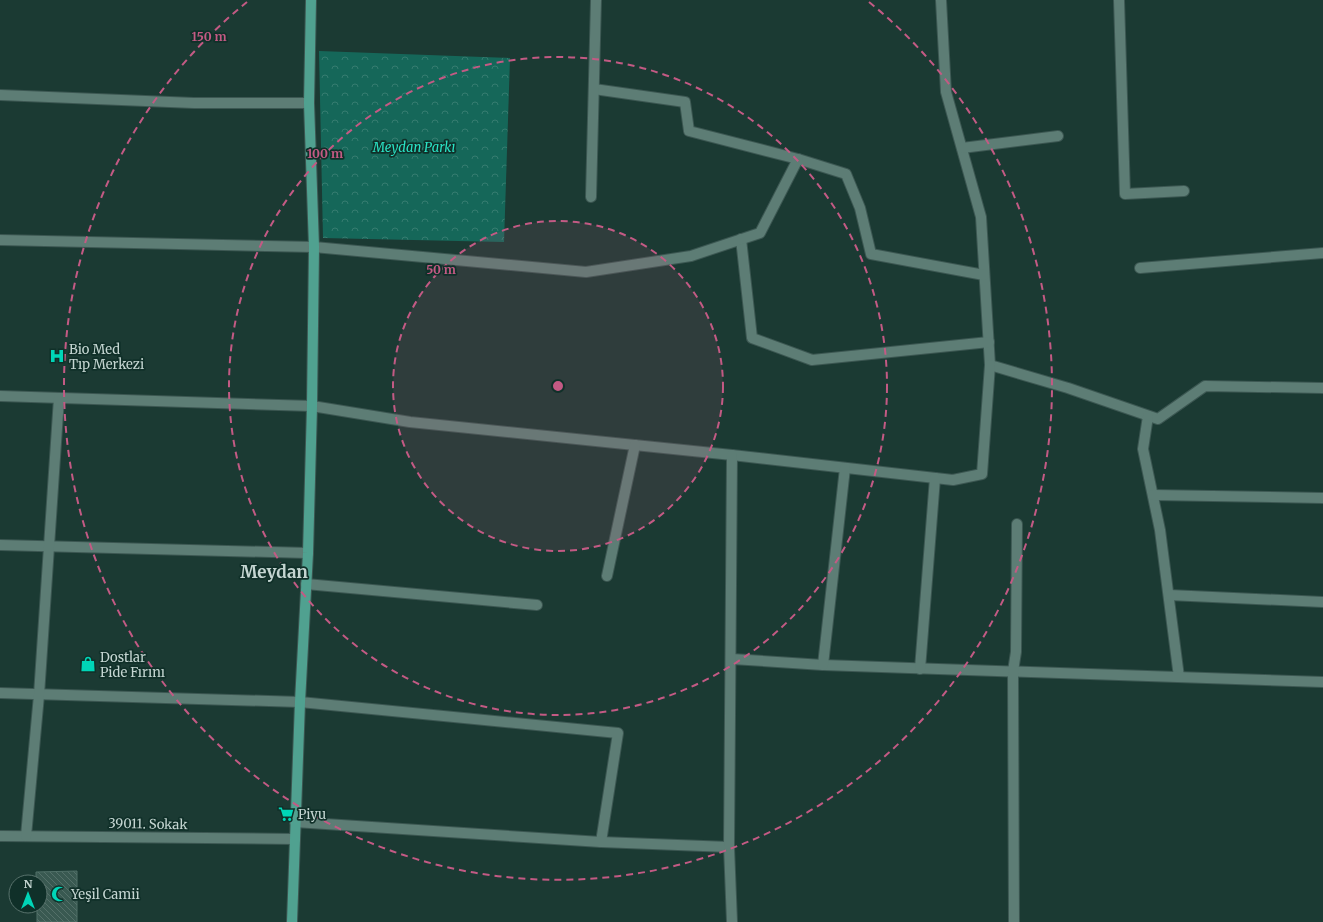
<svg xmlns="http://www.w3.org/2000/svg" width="1323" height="922" font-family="Merriweather,serif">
<defs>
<pattern id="park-crowns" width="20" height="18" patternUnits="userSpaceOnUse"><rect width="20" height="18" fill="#156759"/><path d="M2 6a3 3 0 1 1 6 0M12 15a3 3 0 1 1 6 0" fill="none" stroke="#357c70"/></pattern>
<pattern id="building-back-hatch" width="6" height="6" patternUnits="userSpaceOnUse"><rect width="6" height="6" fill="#395951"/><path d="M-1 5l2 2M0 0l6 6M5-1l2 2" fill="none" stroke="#547069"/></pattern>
</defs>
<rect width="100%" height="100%" fill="#1b3a33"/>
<polygon fill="url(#park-crowns)" points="319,51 510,58 504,242 323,238"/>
<polygon fill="url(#building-back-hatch)" stroke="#507068" points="77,871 77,922 37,922 37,906 40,906 40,882 36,882 36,872"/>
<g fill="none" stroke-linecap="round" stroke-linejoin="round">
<g stroke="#3c5752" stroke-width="12">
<g id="minor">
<polyline points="941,0 946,92 981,217 990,365 1068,388 1158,419 1205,386 1323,388"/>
<polyline points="1119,0 1125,194 1184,191"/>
<polyline points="594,89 685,102 689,131 798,159 846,174 860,208 871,254 984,275"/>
<polyline points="0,95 194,103 309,103"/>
<polyline points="962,148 1058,136"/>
<polyline points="591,197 596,0"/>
<polyline points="741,239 752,338 812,360 989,342"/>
<polyline points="0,240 314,247 586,272 691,256 760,233 798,159"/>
<polyline points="1140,268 1323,253"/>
<polyline points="0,396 312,406 410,422 732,455 953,480 982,474 990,365"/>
<polyline points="1148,416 1143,449 1160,530 1179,677"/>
<polyline points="1153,495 1323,498"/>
<polyline points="0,545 308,553"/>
<polyline points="607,576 635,445"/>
<polyline points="306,584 537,605"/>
<polyline points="1169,595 1323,602"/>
<polyline points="732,659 823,665 1323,682"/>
<polyline points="823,665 845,468"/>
<polyline points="920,669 935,478"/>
<polyline points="0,693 300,702 618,733 601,842"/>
<polyline points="295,822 601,842 729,847"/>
<polyline points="0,836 295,839"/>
<polyline points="26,836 39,695 59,398"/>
<polyline points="732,922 729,847 732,455"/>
<polyline points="1014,922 1013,671 1016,652 1017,524"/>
</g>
</g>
<g stroke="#3c5752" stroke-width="12">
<polyline id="major" points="292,922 300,702 308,553 312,406 314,247 309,103 311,0"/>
</g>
<use href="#minor" stroke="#5d7d75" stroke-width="10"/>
<use href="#major" stroke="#50a190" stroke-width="10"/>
</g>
<circle cx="558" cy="386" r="165" fill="#c35a84" fill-opacity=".12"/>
<g fill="none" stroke="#c35a84" stroke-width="2" stroke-dasharray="7 5">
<circle cx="558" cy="386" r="165"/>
<circle cx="558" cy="386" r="329"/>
<path d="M869 2A494 494 0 1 1 247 2"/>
</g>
<defs>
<g id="hospital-bare" transform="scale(1.2)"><path d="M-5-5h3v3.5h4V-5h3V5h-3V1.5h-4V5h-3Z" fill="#00d5b7" stroke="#103029" stroke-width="2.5" paint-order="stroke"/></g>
<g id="shop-bare" transform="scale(1.2)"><path d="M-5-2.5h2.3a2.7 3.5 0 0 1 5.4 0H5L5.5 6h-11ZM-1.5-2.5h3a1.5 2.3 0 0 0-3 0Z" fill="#00d5b7" stroke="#103029" stroke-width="2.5" paint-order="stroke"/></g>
<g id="supermarket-bare" transform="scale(1.2)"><path d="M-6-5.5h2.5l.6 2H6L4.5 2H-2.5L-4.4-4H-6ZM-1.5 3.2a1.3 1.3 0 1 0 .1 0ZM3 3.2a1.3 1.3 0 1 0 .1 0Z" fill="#00d5b7" stroke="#103029" stroke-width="2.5" paint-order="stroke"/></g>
<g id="mosque-bare" transform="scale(1.2)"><path d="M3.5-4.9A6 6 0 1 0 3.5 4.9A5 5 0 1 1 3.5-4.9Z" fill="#00d5b7" stroke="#103029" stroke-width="2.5" paint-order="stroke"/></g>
</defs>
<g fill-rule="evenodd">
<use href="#hospital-bare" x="57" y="356"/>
<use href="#shop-bare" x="88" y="664"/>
<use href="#supermarket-bare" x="286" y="814"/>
<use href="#mosque-bare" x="59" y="894"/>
</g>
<g text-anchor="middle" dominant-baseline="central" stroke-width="3.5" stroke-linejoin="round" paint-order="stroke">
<g font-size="13" font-style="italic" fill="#2ae3c5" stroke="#103029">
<text x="414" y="147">Meydan Parkı</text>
</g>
<g font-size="13" fill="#c4d5d1" stroke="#103029" text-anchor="start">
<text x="69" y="349">Bio Med<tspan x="69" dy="15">Tıp Merkezi</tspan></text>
<text x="100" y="657">Dostlar<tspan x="100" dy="15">Pide Fırını</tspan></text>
<text x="298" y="814">Piyu</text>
<text x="71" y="894">Yeşil Camii</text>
</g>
<g font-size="13" fill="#c4d5d1" stroke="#103029">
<text transform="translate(148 824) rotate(1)">39011. Sokak</text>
</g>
<g font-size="17" font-weight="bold" fill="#c4d5d1" stroke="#103029">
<text x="274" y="572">Meydan</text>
</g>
</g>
<circle cx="558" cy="386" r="6" fill="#c35a84" stroke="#103029" stroke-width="2"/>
<g font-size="12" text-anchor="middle" font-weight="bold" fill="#c35a84" stroke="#103029" stroke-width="3.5" stroke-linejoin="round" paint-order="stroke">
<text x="209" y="41">150 m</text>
<text x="325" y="158">100 m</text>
<text x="441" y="274">50 m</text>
</g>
<g transform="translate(28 894)"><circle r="19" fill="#103029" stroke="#58726c"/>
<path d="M0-3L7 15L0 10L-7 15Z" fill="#00d5b7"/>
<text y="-6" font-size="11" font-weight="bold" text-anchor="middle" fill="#c4d5d1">N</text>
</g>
</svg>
